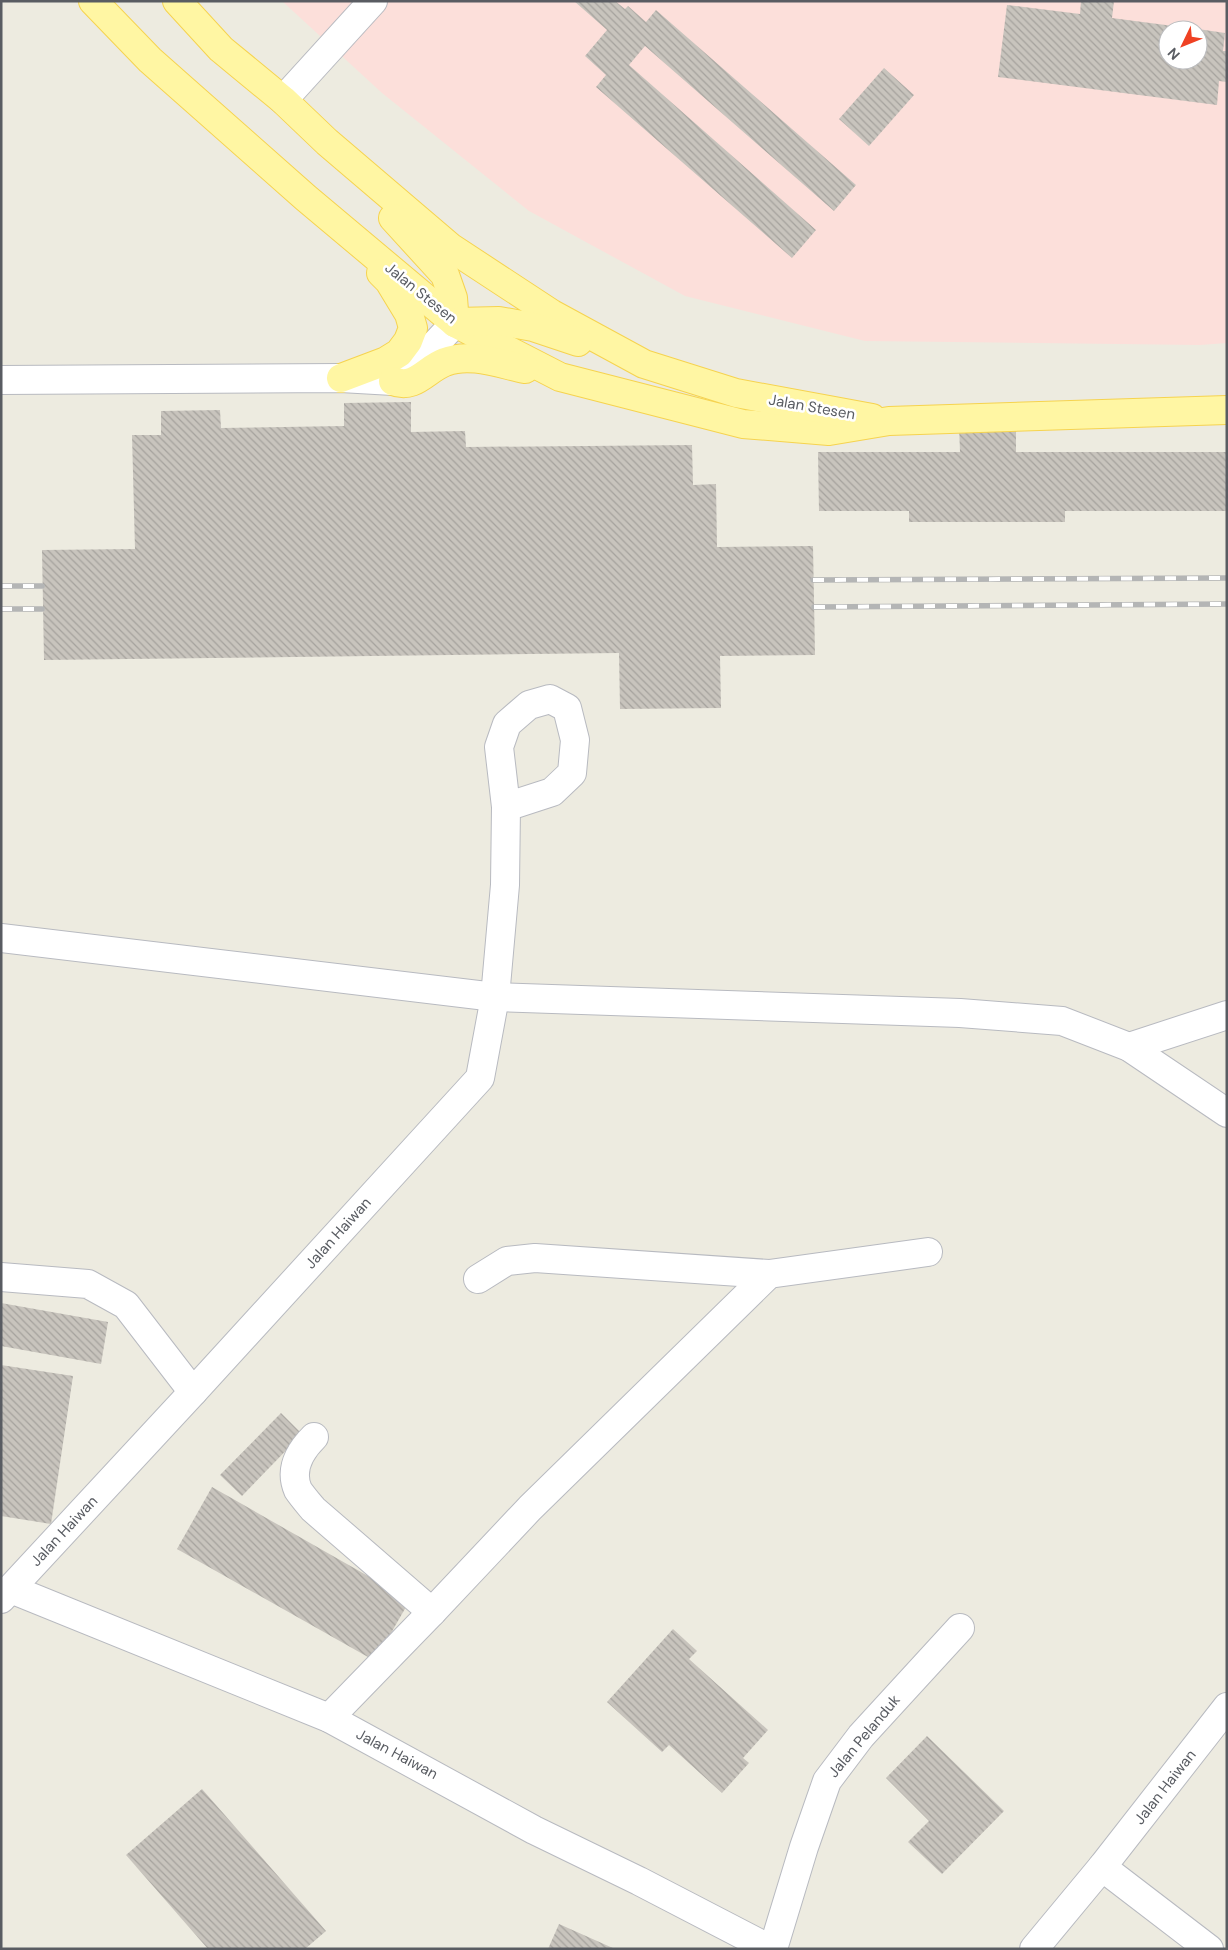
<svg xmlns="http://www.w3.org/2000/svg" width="1228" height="1950" font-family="'DM Sans',sans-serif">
<defs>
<pattern id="building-back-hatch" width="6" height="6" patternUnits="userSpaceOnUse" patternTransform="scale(1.25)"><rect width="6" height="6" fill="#c8c4bd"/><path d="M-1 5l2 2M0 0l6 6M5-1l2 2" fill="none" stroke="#a5a29d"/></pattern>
</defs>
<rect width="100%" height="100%" fill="#edebe0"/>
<path fill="#fcdfda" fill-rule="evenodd" d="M282,1h945v342l-27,2 -335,-4 -180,-45 -156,-85 -147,-118zM1168,30h30v30h-30z"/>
<g fill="url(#building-back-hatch)">
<polygon points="574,1 615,1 625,9 628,6 646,22 656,10 856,185 834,211 645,46 629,65 816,230 792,258 596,87 606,75 585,56 607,30"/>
<polygon points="1081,1 1114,1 1112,18 1196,29 1168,30 1168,60 1198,60 1198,29 1225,33 1223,51 1227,51 1227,82 1219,81 1217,105 998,77 1007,5 1080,14"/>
<polygon points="884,68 914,95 869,146 839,119"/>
<polygon points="411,402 411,432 465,431 466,447 692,445 693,485 716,484 717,547 813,546 815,655 720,656 721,708 620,709 619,653 44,660 42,550 135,549 132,435 161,435 161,411 220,410 221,428 344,426 344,403"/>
<polygon points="959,425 1016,426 1016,452 1227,452 1227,511 1065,511 1065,522 909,522 909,511 819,511 818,452 960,452"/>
<polygon points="1,1303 108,1322 101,1364 1,1346"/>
<polygon points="1,1365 73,1376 51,1524 1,1516"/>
<polygon points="281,1413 302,1434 242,1496 220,1475"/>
<polygon points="212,1487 410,1600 375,1661 177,1549"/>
<polygon points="673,1629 697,1651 689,1659 768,1730 743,1758 749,1763 722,1793 669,1745 662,1752 607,1702"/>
<polygon points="927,1736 1004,1811 942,1874 908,1842 929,1821 886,1778"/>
<polygon points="202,1789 326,1931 305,1949 208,1949 126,1855"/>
<polygon points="559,1924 615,1949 548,1949"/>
</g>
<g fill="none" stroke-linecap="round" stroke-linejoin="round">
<g stroke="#b8bac0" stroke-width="30">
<g id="minor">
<polyline points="283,100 373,1"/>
<polyline points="1,380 341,378 393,381 425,355 455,323"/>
<polyline points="1,938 495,997 960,1013 1062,1021 1129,1047 1227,1113"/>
<polyline points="1129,1047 1227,1015"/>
<polyline points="1,1277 88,1284 126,1305 193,1392"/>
<polyline points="478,1279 507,1261 535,1258 769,1274 928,1252"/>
<path d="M314,1437c-14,14 -25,32 -16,53 4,6 10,13 15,19l119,103"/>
<polyline points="11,1589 329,1718 534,1830 639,1881 770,1949"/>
<polyline points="1,1599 193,1392 480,1078 495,997 505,885 506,807 499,747 507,724 529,705 550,699 567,708 575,740 572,773 552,792 506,807"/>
<polyline points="329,1718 432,1612 530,1508 769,1274"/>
<polyline points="1102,1867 1209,1949"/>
<polyline points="773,1949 804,1847 827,1781 861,1736 960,1628"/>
<polyline points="1034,1949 1102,1867 1227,1707"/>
</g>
</g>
<g stroke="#f6d34f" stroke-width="30">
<g id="major">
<polyline points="93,1 150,60 306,198 455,323 560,377 743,424 829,431 889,421 1227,410"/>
<polyline points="177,1 221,49 283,100 327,142 450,247 552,314 644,364 736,393 872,418"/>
<polyline points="393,218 445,275 453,298 455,323"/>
<polyline points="456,322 499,321 533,327 578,342"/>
<polyline points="341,378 386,361 399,353 408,341 413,328 409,314 389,281 381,273"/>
<path d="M393,381c22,9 33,-12 52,-19 25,-10 55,2 80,7"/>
</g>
</g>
<use href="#minor" stroke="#fff" stroke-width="28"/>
<use href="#major" stroke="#fff6a3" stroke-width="28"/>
<g stroke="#b4b5b5" stroke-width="5.5">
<g id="rail">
<polyline points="813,580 1227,578"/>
<polyline points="1,586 42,586"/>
<polyline points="814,607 1227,604"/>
<polyline points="1,609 42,609"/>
</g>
</g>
<use href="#rail" stroke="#fff" stroke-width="4" stroke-dasharray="11" stroke-linecap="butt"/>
</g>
<g text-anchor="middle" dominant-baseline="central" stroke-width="5" stroke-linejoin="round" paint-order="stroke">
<g font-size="15" fill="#595c62" stroke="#fff">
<text transform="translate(421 293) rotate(39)">Jalan Stesen</text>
<text transform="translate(812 407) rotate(10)">Jalan Stesen</text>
<text transform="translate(338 1233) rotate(-48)">Jalan Haiwan</text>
<text transform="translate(64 1531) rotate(-47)">Jalan Haiwan</text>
<text transform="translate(864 1736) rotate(-50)">Jalan Pelanduk</text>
<text transform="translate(397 1754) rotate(28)">Jalan Haiwan</text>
<text transform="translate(1165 1787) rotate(-52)">Jalan Haiwan</text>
</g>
</g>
<rect width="1228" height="1950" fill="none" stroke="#595c62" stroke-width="5"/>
<g transform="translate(1183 45) rotate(227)"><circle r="24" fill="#ffffff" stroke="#bdbec0"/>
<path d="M0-4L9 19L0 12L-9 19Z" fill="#ef4123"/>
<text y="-8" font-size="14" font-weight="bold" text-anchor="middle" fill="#595c62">N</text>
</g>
</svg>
